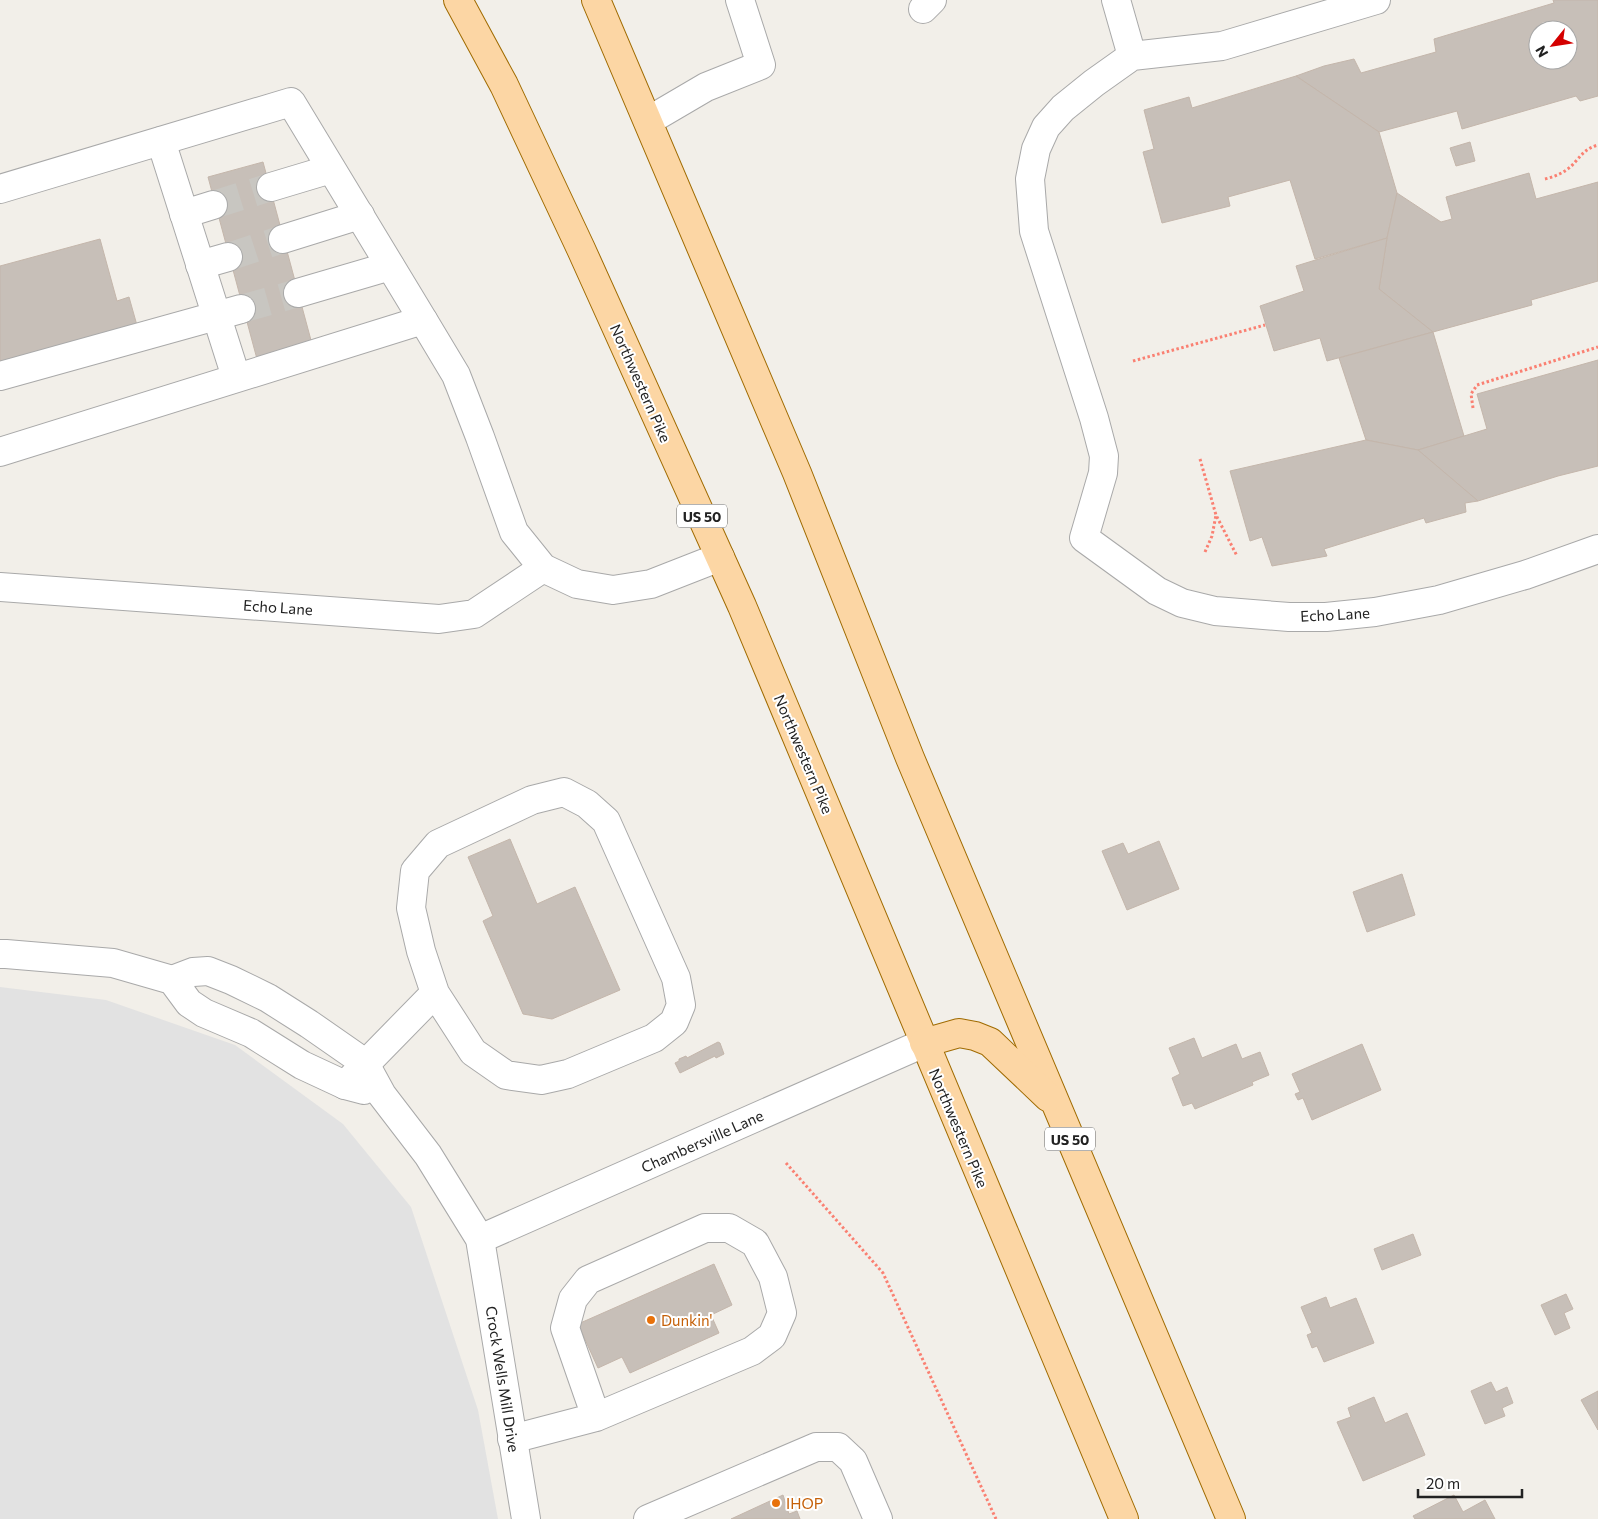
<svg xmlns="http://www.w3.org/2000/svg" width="1598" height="1519" font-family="Commissioner,sans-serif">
<rect width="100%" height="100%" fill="#f2efe9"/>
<polygon fill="#e2e2e2" points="0,987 106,1000 235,1045 343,1124 411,1207 478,1410 498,1519 0,1519"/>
<g fill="#c7bfb8" stroke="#c4b6ab" fill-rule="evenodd">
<path d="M1553,0h45v96l-18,5 -4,-5 -114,33 -5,-18 -78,21 -83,-56 28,-10 30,-7 7,14 75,-21 -2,-13 120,-36zM1538,30h30v30h-30z"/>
<polygon points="1296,76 1379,132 1397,193 1387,238 1315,259 1290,180 1228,197 1230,206 1162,223 1143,152 1154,149 1144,110 1189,97 1192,108"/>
<polygon points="1470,142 1475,161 1456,166 1450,148"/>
<polygon points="263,162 312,344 257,359 208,177"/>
<polygon points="1529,173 1536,199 1598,182 1598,281 1531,300 1532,305 1433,332 1379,289 1387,238 1397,193 1441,222 1452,219 1446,197"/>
<polygon points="1387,238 1379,289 1433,332 1327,361 1320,338 1274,351 1260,306 1304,291 1296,266"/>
<polygon points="100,239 117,301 129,297 138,329 0,367 0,266"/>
<polygon points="1433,332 1464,436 1418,450 1366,440 1339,358"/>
<polygon points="1598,360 1598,466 1558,476 1478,501 1418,450 1487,429 1477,394"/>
<polygon points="1366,440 1418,450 1478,501 1465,503 1466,512 1426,523 1424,518 1324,549 1327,556 1272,566 1262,537 1250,541 1230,471"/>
<polygon points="510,839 537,904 575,887 620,990 552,1019 523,1014 483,921 493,916 468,857"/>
<polygon points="1159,841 1179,889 1127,910 1102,851 1123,843 1128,854"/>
<polygon points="1402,874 1415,915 1367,932 1353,892"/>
<polygon points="1194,1038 1202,1058 1236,1044 1242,1059 1260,1052 1269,1075 1252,1082 1253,1085 1195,1109 1192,1103 1183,1106 1172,1078 1180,1074 1169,1048"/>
<polygon points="718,1042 720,1043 724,1054 716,1058 715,1056 680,1073 675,1063 679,1061 679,1059 686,1056 687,1058"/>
<polygon points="1362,1044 1381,1090 1312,1120 1303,1098 1298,1100 1295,1094 1300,1092 1292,1074"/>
<polygon points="1413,1234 1421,1255 1382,1270 1374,1249"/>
<polygon points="714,1264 732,1305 711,1315 719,1333 630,1373 622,1357 598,1368 578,1324"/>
<polygon points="1566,1294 1573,1309 1564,1313 1570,1328 1555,1335 1541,1305"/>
<polygon points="1326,1297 1330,1308 1356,1298 1374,1343 1324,1362 1317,1346 1312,1348 1307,1335 1312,1333 1301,1307"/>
<polygon points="1491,1382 1496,1392 1507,1387 1513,1403 1502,1408 1505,1416 1485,1424 1471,1391"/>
<polygon points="1598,1391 1598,1430 1581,1400"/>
<polygon points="1374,1397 1385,1423 1407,1413 1425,1455 1363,1481 1337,1422 1351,1417 1348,1408"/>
<polygon points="783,1495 789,1514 797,1511 800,1519 731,1519"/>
<polygon points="1454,1495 1463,1512 1485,1500 1495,1519 1415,1519 1413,1516"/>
</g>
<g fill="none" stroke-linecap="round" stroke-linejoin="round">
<g stroke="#c8c6c1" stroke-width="28" stroke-dasharray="28 14" stroke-linecap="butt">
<polyline points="213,205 271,187"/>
<polyline points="228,257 283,239"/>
<polyline points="241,309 298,293"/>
</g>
<g stroke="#a9a9a9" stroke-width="30">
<g id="minor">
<polyline points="1116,0 1132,56"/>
<polyline points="1376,0 1222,46 1132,56 1094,83 1063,108 1046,127 1036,149 1030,179 1034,231 1094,418 1104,456 1103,473 1084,538 1157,591 1182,603 1215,611 1289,617 1326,617 1375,612 1439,600 1525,575 1598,549"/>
<polyline points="923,9 932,0"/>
<polyline points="648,121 706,87 761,65 740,0"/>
<polyline points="161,141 236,377"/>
<polyline points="271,187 331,169"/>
<polyline points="0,189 291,102 423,320"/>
<polyline points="184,214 213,205"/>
<polyline points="283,239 360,215"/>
<polyline points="200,265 228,257"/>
<polyline points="298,293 390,266"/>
<polyline points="0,376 241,309"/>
<polyline points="0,452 423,320 456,375 480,437 514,532 543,568 577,584 613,590 651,584 720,557"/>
<polyline points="0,587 439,619 474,614 543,568"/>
<polyline points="0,954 6,954 113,963 172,980 189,1003 204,1013 251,1033 302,1065 345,1085 364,1090"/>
<polyline points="172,980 193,972 208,971 231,980 268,998 309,1024 355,1056 370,1073 382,1095 428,1155 480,1239 526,1519"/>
<polyline points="345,1085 435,993 473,1052 506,1075 541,1080 568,1074 654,1038 674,1022 681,1005 676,978 606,821 587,804 564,792 532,800 438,844 415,871 411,908 421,951 435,993"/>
<polyline points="480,1239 924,1043"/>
<polyline points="512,1439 596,1417 752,1351 772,1336 782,1313 773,1277 755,1243 729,1228 705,1228 588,1280 573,1299 565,1328 596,1417"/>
<polyline points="648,1519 816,1447 838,1447 853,1461 878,1519"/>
</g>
</g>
<g stroke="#a06b00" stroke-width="30">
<g id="major">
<polyline points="458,0 504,85 581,249 742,606 1124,1519"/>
<polyline points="596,0 797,473 910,758 1231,1519"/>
<polyline points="924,1043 959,1033 975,1036 990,1042 1048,1097"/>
</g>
</g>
<g stroke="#fa8072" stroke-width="3" stroke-dasharray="2.5 2.5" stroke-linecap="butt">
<path d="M1545,179c12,-3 23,-8 31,-18 7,-8 11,-13 22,-16"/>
<polyline points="1133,361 1265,325"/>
<polyline points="1473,408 1471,394 1477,385 1598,347"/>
<polyline points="1200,459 1216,515 1237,556"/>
<polyline points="1205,552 1212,536 1216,515"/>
<polyline points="786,1163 883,1273 996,1519"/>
</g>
<use href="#minor" stroke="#fff" stroke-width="28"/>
<use href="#major" stroke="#fcd6a4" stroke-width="28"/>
</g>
<g fill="#e8710a" stroke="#fff" stroke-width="2">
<circle cx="651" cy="1320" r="5"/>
<circle cx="776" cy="1503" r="5"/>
</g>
<g text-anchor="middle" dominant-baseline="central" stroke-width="4" stroke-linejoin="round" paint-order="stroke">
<g fill="#fff" stroke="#646464" stroke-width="1">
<rect x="677" y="504.5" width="50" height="23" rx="4"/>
<rect x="1045" y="1127.5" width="50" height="23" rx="4"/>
</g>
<g font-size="14" font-weight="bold" fill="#222">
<text x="702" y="516">US 50</text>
<text x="1070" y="1139">US 50</text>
</g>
<g font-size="15" fill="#222" stroke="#fff">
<text transform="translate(641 383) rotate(66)">Northwestern Pike</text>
<text transform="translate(278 607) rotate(4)">Echo Lane</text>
<text transform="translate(1335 614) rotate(-3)">Echo Lane</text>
<text transform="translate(804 754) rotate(67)">Northwestern Pike</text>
<text transform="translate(959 1128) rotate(67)">Northwestern Pike</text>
<text transform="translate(702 1141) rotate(-24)">Chambersville Lane</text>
<text transform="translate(503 1379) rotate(81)">Crock Wells Mill Drive</text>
</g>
<g font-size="15" fill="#c56008" stroke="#fff" text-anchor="start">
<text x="661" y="1320">Dunkin'</text>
<text x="786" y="1503">IHOP</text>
</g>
</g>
<g transform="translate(1553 45) rotate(240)"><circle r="24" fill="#ffffff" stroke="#a7a7a7"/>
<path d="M0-4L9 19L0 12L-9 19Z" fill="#d40000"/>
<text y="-8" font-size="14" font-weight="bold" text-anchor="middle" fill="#222222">N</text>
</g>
<path d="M1418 1489v8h104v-8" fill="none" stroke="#222222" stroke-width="2.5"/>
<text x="1426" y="1489" font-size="15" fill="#222222" stroke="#ffffff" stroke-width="4" paint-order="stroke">20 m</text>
</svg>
